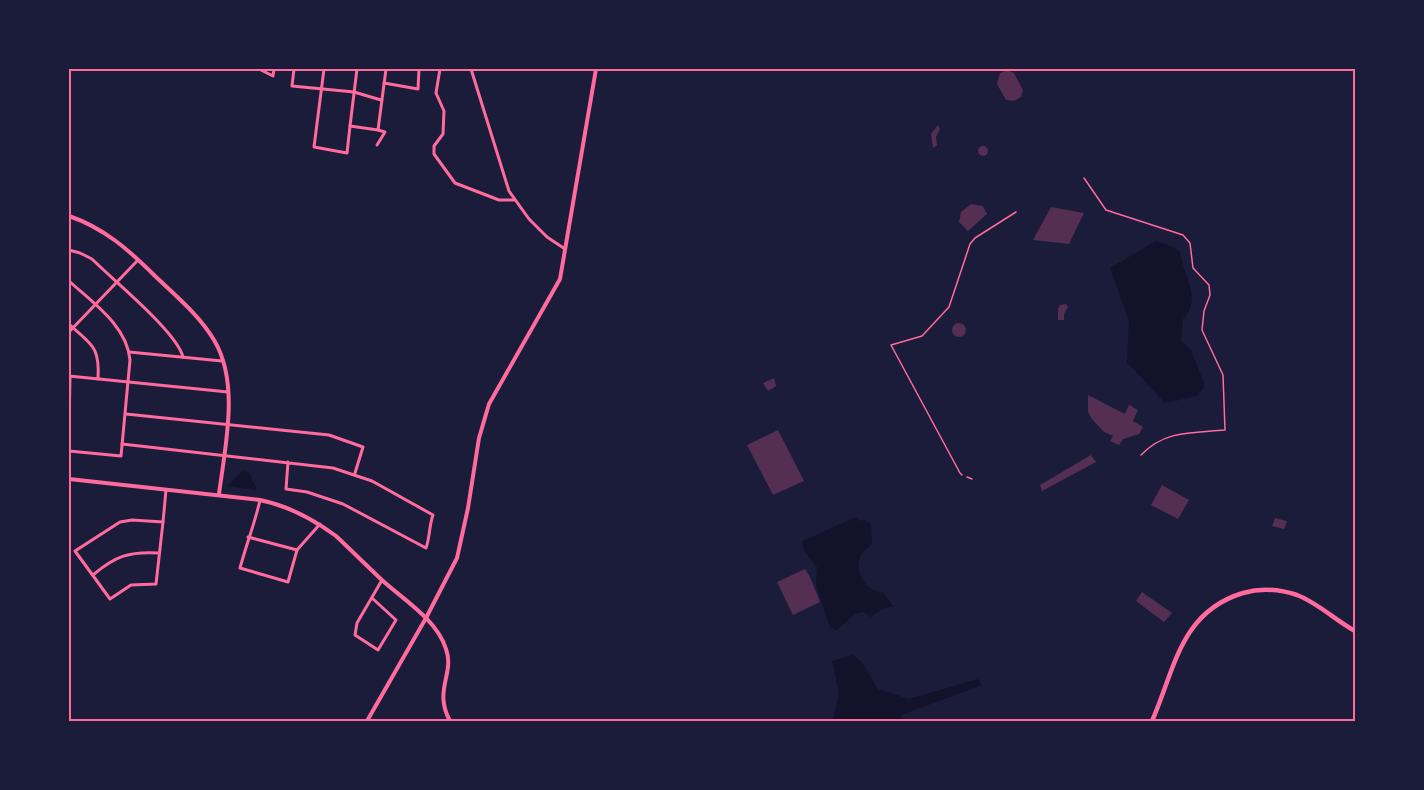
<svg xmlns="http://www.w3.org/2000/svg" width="1424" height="790" font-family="'IBM Plex Serif',serif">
<rect width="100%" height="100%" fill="#1b1b3a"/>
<g fill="#12122b">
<path d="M1156,241l15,5 9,6c3,24 23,47 3,67l-2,22 10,9 14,36 -8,10 -32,7 -38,-41 2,-41 -19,-53z"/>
<polygon points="242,471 250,473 252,481 256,486 256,490 227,486"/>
<path d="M856,517l5,4 4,-1 6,4 1,20c-3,3 -8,6 -11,10 -8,16 4,38 22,38l10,14 -10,3 -12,8 -7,-5 -9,2 -18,16 -7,-2 -14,-44 1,-17 -13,-16 -1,-10z"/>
<polygon points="853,655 862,662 878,689 909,699 978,679 982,685 901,715 901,721 833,721 839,693 832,661"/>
</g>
<g fill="#542f53">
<polygon points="1007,70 1014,73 1023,90 1021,97 1014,101 1006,100 997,84 1000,73"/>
<polygon points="938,125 940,129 936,137 937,145 933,148 931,134"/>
<circle cx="983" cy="151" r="5"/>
<polygon points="971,204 983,206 987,214 968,231 959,222 961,212"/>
<polygon points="1051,207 1084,213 1069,244 1033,240"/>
<polygon points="1066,304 1068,307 1064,314 1064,320 1058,320 1058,309 1060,305"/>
<circle cx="959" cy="330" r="7"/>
<polygon points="774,378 776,386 768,391 763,383"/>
<polygon points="1088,395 1125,414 1129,405 1138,410 1133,421 1143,427 1139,434 1123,439 1119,445 1110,441 1113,436 1104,432 1092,419 1088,412"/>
<polygon points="778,430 804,481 773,495 747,445"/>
<polygon points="1091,455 1096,462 1042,491 1040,485"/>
<polygon points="1162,485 1189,500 1178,519 1151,505"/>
<polygon points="1275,518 1287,521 1284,529 1272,526"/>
<polygon points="805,569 810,577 820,602 793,615 777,582"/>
<polygon points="1142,592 1172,613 1164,622 1136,601"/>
</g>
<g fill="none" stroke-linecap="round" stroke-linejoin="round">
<g stroke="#ff6b9d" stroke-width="1.5">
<path d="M1084,178l22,32 77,25 7,8 3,25 16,17 1,10 -6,16 -2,19 21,45 2,55c-33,3 -60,0 -84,25"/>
<polyline points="962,475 960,473 891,345 922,336 949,307 970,244 975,238 1016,212"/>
<polyline points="967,477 972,479"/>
</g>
<g stroke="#ff6b9d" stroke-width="3">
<polyline points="259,69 273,76 274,69"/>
<polyline points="294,69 292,86 354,92 381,100"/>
<polyline points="324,69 314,147 347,153 350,126 378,130 386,69"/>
<polyline points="440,69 436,93 444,111 443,134 434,146 434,154 455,183 499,200 514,200"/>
<polyline points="471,69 509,191 529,219 547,237 565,249"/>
<polyline points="384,83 418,89 419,69"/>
<polyline points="350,126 357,69"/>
<polyline points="377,145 385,132 378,130"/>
<path d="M69,250l11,3 12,6c21,21 85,73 91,98"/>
<path d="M69,281c24,22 58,45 61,79l-9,96 -52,-5"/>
<path d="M69,324c22,21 31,21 29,55"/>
<polyline points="69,332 138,260"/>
<polyline points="129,352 222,361"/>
<polyline points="69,376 228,392"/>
<polyline points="126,414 329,435 363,447 355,473"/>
<polyline points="69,429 70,377"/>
<path d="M122,444l211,24 39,13 61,34c-4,11 -3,22 -7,33l-83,-44 -36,-12 -21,-3 2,-27"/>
<path d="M260,500c-5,23 -14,45 -20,68l48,14 9,-32 23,-26"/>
<polygon points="132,520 163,522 156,584 131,585 110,599 75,551 120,522"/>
<polyline points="163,522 166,490"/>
<polyline points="248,537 297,550"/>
<path d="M93,575c22,-19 37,-24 66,-22"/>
<polyline points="372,598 396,620 378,650 355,635 357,623 382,580"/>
</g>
<g stroke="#ff6b9d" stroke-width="4">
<path d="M69,216c35,12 60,34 86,60 21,20 44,39 59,64 26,43 11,107 5,154"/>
<path d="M69,479l191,21c29,6 53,19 76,36 16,15 31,30 47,45 21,19 54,39 63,68 9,25 -13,41 4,72"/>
</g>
<polyline stroke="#ff6b9d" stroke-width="4" points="367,721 426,618 457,558 468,508 479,438 489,404 560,279 596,69"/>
<path stroke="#ff6b9d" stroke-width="4.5" d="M1152,721c23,-52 28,-109 91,-128 17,-5 36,-4 54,2 21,8 38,25 58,36"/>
</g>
<rect width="1424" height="790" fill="none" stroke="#1b1b3a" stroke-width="141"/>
<rect x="70" y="70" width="1284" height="650" fill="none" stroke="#ff6b9d" stroke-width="2"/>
</svg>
